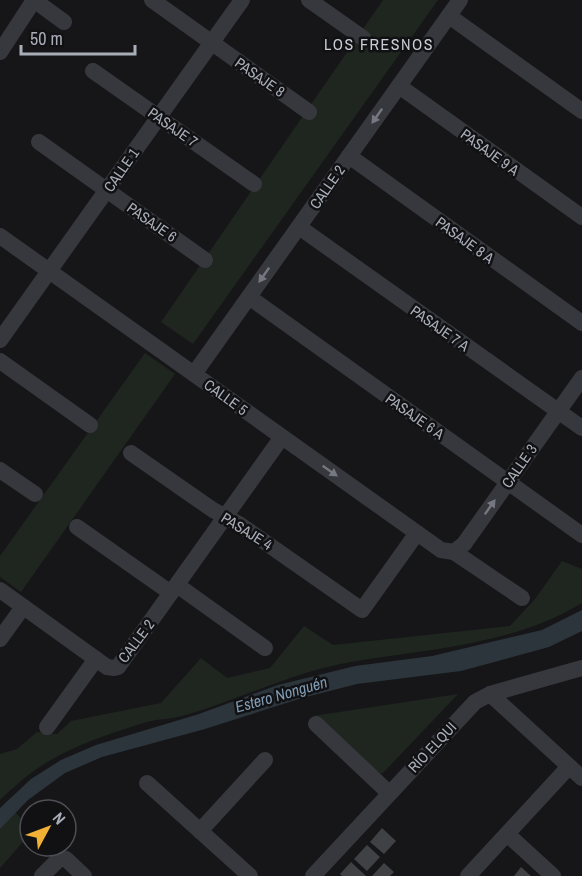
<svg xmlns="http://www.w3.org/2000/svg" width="582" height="876" font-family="'Archivo Narrow',sans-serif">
<rect width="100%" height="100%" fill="#161618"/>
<g fill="#1e261f">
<polygon points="383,0 438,0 193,344 161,322"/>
<polygon points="145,353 175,374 21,592 0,577 0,556"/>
<path d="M562,561l20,8v34c-68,42 -154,46 -231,59 -59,10 -112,38 -169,54 -11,3 -24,3 -35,6 -37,11 -81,26 -112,48 -13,9 -24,20 -35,30v-46l17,-5 20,-17 20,2 14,-13 90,-18 40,-45 26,20 43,-10 34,-42 29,19 177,-19 25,-27z"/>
<polygon points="458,694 383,773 378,774 364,764 313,716"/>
<polygon points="15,812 30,828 30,834 0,868 0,829"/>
</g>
<polygon fill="#2c353c" points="582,610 582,631 549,647 461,671 357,684 302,698 205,729 102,757 65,773 28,800 0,829 0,808 31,779 61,760 96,745 199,714 278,685 355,666 432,656 542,630"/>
<g fill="#404145">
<polygon points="382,828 396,841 384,854 370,842"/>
<polygon points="367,845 380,857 367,871 354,859"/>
<polygon points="351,862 366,876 342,876 340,874"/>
<polygon points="384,863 394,872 390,876 372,876"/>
<polygon points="521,867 531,876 514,876"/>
</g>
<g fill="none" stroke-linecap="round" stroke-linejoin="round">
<g stroke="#37383d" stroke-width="16">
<polyline points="34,0 64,22"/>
<polyline points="152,0 309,112"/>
<polyline points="309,0 363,38"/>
<polyline points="449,16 582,111"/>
<polyline points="0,52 34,0"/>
<polyline points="93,71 254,184"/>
<polyline points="399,86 582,217"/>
<polyline points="39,142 205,260"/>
<polyline points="349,156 582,323"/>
<polyline points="299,227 582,428"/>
<polyline points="0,236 441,550 454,552"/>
<polyline points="249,297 582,535"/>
<polyline points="0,340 242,0"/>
<polyline points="0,361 90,425"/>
<polyline points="194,374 460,0"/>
<polyline points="131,453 213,510 239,524 362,610 417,533"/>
<polyline points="0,470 35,494"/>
<polyline points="77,527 171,593"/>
<polyline points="454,552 464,544 582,378"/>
<polyline points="454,552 522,598"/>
<polyline points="177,585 265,648"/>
<polyline points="0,590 107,667 114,668 118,667 282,437"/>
<polyline points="0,639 23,607"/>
<polyline points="490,694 582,778"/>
<polyline points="316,724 389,793"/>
<polyline points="47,727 96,659"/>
<polyline points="147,783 250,876"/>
<polyline points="200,831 265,760"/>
<polyline points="507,834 553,876"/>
<polyline points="42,876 60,858 66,859 84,876"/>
<polyline points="313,876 475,702 490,694 582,668"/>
<polyline points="468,876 565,771 567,766"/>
</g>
</g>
<defs><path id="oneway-solid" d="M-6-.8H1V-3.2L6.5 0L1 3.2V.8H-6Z" transform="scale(1.5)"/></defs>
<g fill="#757881">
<use href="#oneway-solid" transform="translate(377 116) rotate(125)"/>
<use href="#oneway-solid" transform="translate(264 275) rotate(125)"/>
<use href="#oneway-solid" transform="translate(330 471) rotate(35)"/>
<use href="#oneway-solid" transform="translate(490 507) rotate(-55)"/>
</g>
<g text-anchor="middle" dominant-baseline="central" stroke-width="5" stroke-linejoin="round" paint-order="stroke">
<g font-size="15" fill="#a8adb8" stroke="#111113">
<text transform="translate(260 77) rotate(35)">PASAJE 8</text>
<text transform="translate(173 127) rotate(35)">PASAJE 7</text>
<text transform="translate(490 152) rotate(36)">PASAJE 9 A</text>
<text transform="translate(121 170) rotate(-55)">CALLE 1</text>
<text transform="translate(327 187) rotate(-55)">CALLE 2</text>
<text transform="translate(152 222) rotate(35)">PASAJE 6</text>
<text transform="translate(465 240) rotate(36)">PASAJE 8 A</text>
<text transform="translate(440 328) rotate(35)">PASAJE 7 A</text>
<text transform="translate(226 397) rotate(36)">CALLE 5</text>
<text transform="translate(415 416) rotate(35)">PASAJE 6 A</text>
<text transform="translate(519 466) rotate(-55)">CALLE 3</text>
<text transform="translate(247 531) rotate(32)">PASAJE 4</text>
<text transform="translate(136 641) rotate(-53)">CALLE 2</text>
<text transform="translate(432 747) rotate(-47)">RÍO ELQUI</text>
</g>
<g font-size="16" letter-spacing="1.5" fill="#c9ccd4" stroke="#111113">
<text x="379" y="44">LOS FRESNOS</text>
</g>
<g font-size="16" font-style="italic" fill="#7f9bb3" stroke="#111113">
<text transform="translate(281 694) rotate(-16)">Estero Nonguén</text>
</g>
</g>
<g transform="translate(48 828) rotate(49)"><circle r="28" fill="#111113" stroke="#4d4f55" stroke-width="1.5"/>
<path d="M0-4.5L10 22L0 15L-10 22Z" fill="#f2b134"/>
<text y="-9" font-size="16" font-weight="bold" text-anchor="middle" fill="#a8adb8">N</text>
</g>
<path d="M21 45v9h114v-9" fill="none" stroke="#a8adb8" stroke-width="3"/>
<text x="30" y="45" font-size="18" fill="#a8adb8" stroke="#111113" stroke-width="4.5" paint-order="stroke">50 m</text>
</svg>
